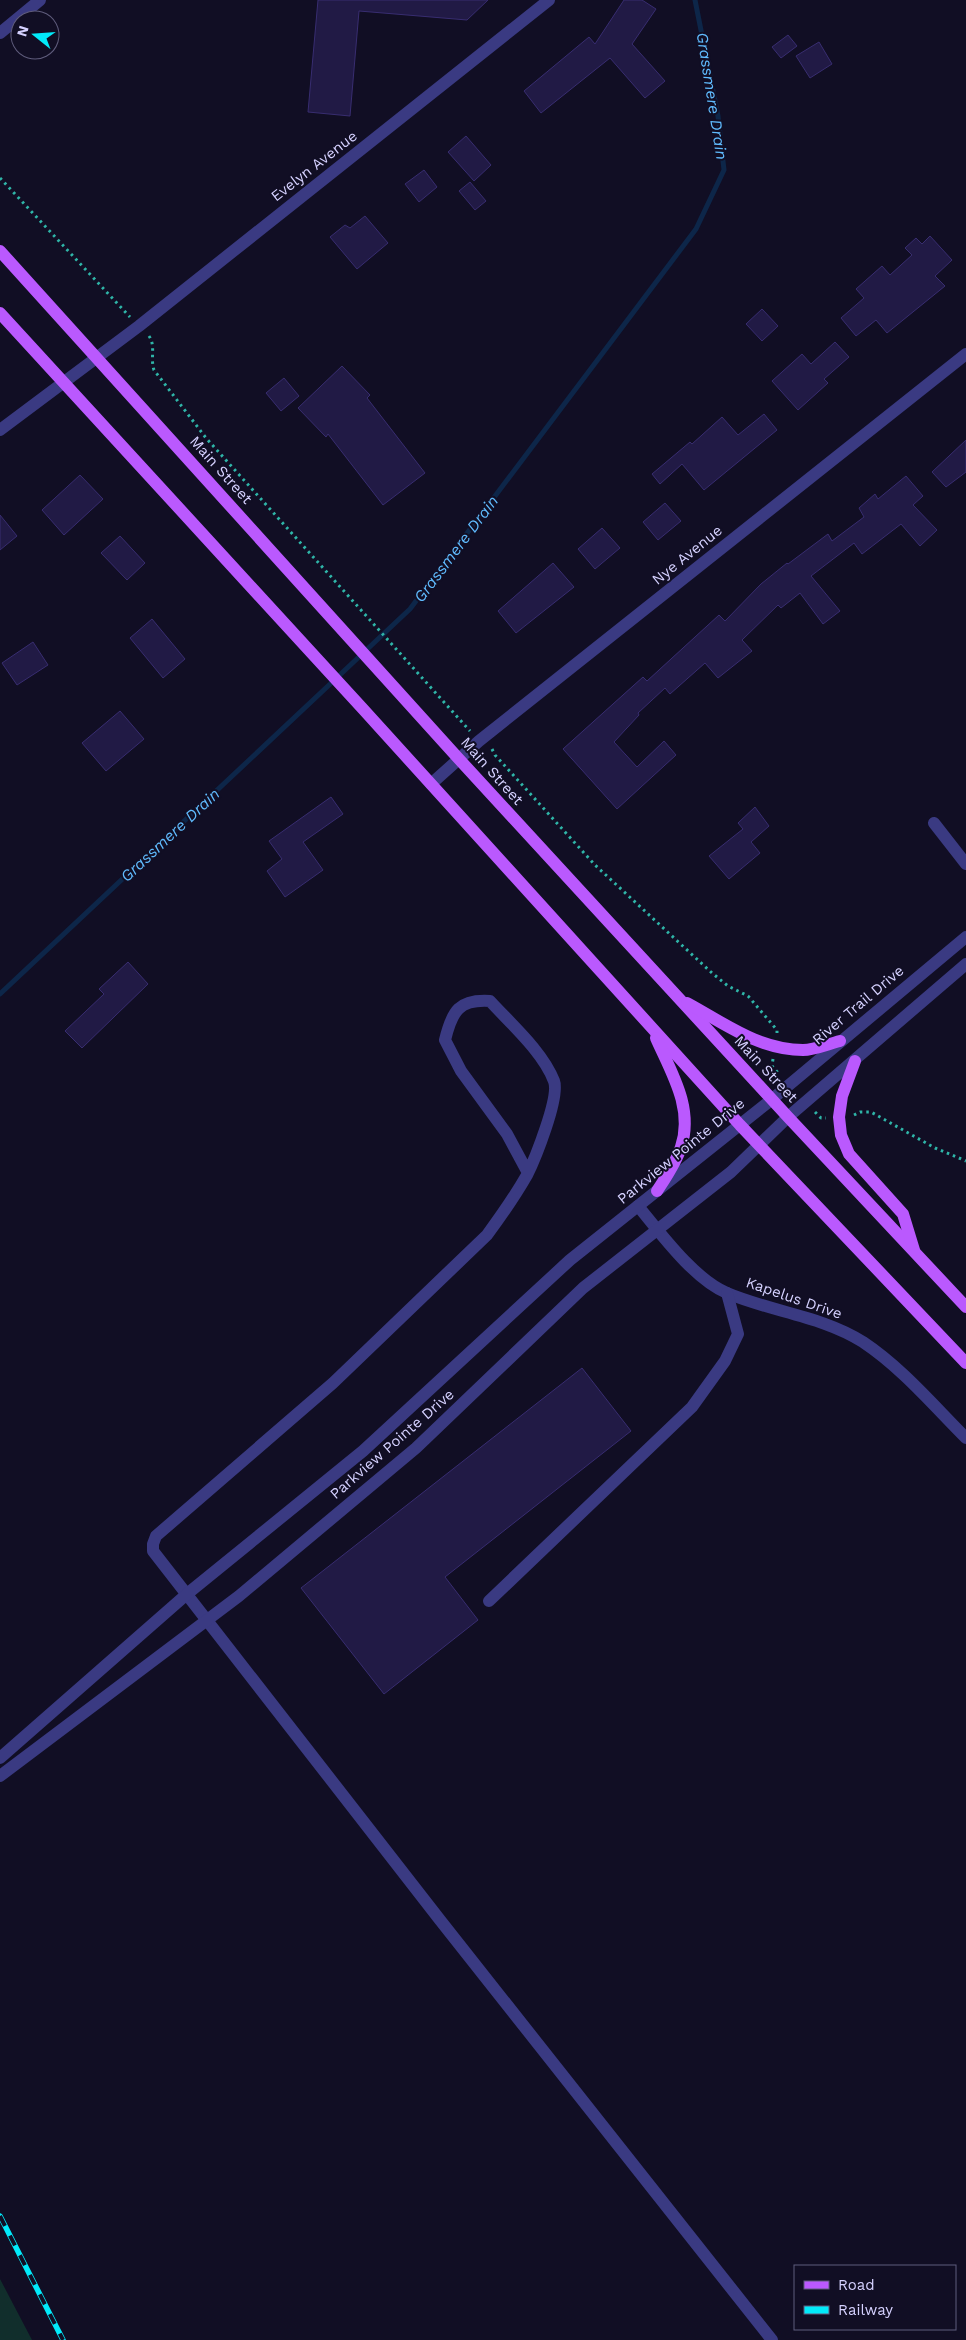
<svg xmlns="http://www.w3.org/2000/svg" width="966" height="2340" font-family="'Work Sans',sans-serif">
<rect width="100%" height="100%" fill="#110e24"/>
<polygon fill="#112e2c" points="0,2279 32,2340 0,2340"/>
<g fill="none" stroke-linecap="round" stroke-linejoin="round">
<polyline stroke="#0d2649" stroke-width="5" points="0,994 410,609 696,229 724,170 718,116 695,0"/>
</g>
<g fill="#211a45" stroke="#382d70">
<polygon points="318,0 488,0 467,20 359,11 350,116 308,112"/>
<polygon points="624,0 642,0 656,9 632,44 665,81 645,98 610,58 541,113 524,91 589,37 595,44"/>
<polygon points="788,35 797,46 781,58 772,47"/>
<polygon points="819,42 832,64 810,78 796,56"/>
<polygon points="466,136 491,165 474,181 448,152"/>
<polygon points="424,170 437,187 419,202 405,184"/>
<polygon points="470,182 486,201 475,210 459,191"/>
<polygon points="365,216 388,243 357,269 330,237 345,225 350,228"/>
<polygon points="930,236 952,260 935,276 945,286 887,333 876,320 856,336 841,318 864,298 856,289 882,266 890,275 912,255 905,248 916,238 922,244"/>
<polygon points="762,309 778,326 762,341 746,324"/>
<polygon points="835,342 849,357 824,379 828,383 798,410 772,381 802,354 811,364"/>
<polygon points="342,366 370,395 367,398 425,473 383,505 328,434 326,437 298,408"/>
<polygon points="284,378 299,396 281,411 266,393"/>
<polygon points="764,414 777,430 704,490 682,464 660,484 652,474 690,442 692,444 722,417 738,435"/>
<polygon points="966,440 966,472 946,487 932,472"/>
<polygon points="80,475 103,499 64,535 42,510"/>
<polygon points="906,476 923,496 913,505 937,530 920,546 901,524 862,554 854,543 811,576 840,611 823,624 800,593 781,608 778,605 742,640 752,651 718,678 705,663 670,694 665,688 638,713 639,715 614,742 637,767 664,741 676,755 617,809 563,749 643,677 647,681 719,615 725,621 761,584 787,563 788,564 828,534 832,541 864,517 859,508 875,494 878,499"/>
<polygon points="665,503 681,521 658,540 643,522"/>
<polygon points="0,515 17,536 0,550"/>
<polygon points="602,528 620,548 595,569 578,549"/>
<polygon points="120,536 145,563 127,580 101,553"/>
<polygon points="553,563 574,587 516,633 498,611"/>
<polygon points="152,619 185,659 163,678 130,638"/>
<polygon points="33,642 48,665 17,685 2,663"/>
<polygon points="120,711 144,739 106,771 82,743"/>
<polygon points="331,797 343,814 303,842 323,870 285,897 267,871 282,859 269,841"/>
<polygon points="755,807 769,826 751,842 760,853 729,879 709,856 743,829 738,823"/>
<polygon points="128,962 148,984 82,1048 65,1031 104,994 99,989"/>
<polygon points="582,1368 631,1431 445,1577 478,1620 384,1694 301,1588"/>
</g>
<g fill="none" stroke-linecap="round" stroke-linejoin="round">
<g stroke="#2fb5a8" stroke-width="3" stroke-dasharray="2.5 4" stroke-linecap="butt">
<polyline points="0,178 130,317"/>
<path d="M149,336c7,10 1,23 5,34l52,68 264,293"/>
<polyline points="492,749 495,755 595,865 712,973 728,986 748,996 777,1030 777,1033"/>
<polyline points="773,1059 772,1066 780,1075"/>
<polyline points="815,1112 821,1118 826,1118"/>
<polyline points="854,1115 860,1112 871,1112 935,1148 966,1161"/>
</g>
<g stroke="#3a3a82" stroke-width="12">
<polyline points="0,33 40,0"/>
<polyline points="0,430 139,326 549,0"/>
<polyline points="431,784 479,741 966,354"/>
<polyline points="934,823 966,864"/>
<path d="M528,1173l-21,-39 -46,-63 -16,-31c7,-29 14,-41 45,-39 21,23 53,51 64,80 6,16 -19,78 -27,94 -12,21 -26,41 -40,60l-154,148 -177,153 -3,8v7l287,369 332,420"/>
<path d="M638,1206c23,28 56,73 89,87 45,19 95,23 136,49 39,26 70,63 103,96"/>
<polyline points="489,1601 692,1407 725,1361 738,1334 727,1293"/>
<polyline points="0,1758 187,1594 363,1451 570,1260 771,1100 966,937"/>
<polyline points="0,1776 239,1596 416,1448 583,1288 731,1172 788,1117 966,964"/>
</g>
<g stroke="#ba59fe" stroke-width="12">
<polyline points="0,251 458,758 788,1117 966,1307"/>
<polyline points="0,313 363,709 740,1125 966,1363"/>
<path d="M687,1003c37,20 72,47 116,47 11,0 25,-6 37,-9"/>
<path d="M656,1038c15,34 38,70 25,109 -5,16 -15,30 -24,44"/>
<polyline points="855,1061 842,1096 839,1117 841,1135 849,1154 903,1214 914,1250"/>
</g>
<g stroke="#02eafa" stroke-width="5.5">
<polyline id="rail" points="0,2216 63,2340"/>
</g>
<use href="#rail" stroke="#110e24" stroke-width="4" stroke-dasharray="11" stroke-linecap="butt"/>
</g>
<g text-anchor="middle" dominant-baseline="central" stroke-width="4" stroke-linejoin="round" paint-order="stroke">
<g font-size="15" fill="#d5d1ff" stroke="#110e24">
<text transform="translate(314 166) rotate(-38)">Evelyn Avenue</text>
<text transform="translate(221 470) rotate(48)">Main Street</text>
<text transform="translate(687 555) rotate(-39)">Nye Avenue</text>
<text transform="translate(492 771) rotate(48)">Main Street</text>
<text transform="translate(858 1005) rotate(-40)">River Trail Drive</text>
<text transform="translate(766 1069) rotate(47)">Main Street</text>
<text transform="translate(681 1151) rotate(-39)">Parkview Pointe Drive</text>
<text transform="translate(794 1298) rotate(19)">Kapelus Drive</text>
<text transform="translate(392 1444) rotate(-41)">Parkview Pointe Drive</text>
</g>
<g font-size="16" font-style="italic" fill="#60bbfe" stroke="#110e24">
<text transform="translate(712 96) rotate(81)">Grassmere Drain</text>
<text transform="translate(456 549) rotate(-53)">Grassmere Drain</text>
<text transform="translate(170 835) rotate(-43)">Grassmere Drain</text>
</g>
</g>
<rect x="794" y="2265" width="162" height="65" fill="#110e24" stroke="#5f5c7c"/>
<rect x="804" y="2281" width="25" height="8" fill="#ba59fe" stroke="#5f5c7c"/>
<text x="838" y="2290" font-size="15" fill="#d5d1ff">Road</text>
<rect x="804" y="2306" width="25" height="8" fill="#02eafa" stroke="#5f5c7c"/>
<text x="838" y="2315" font-size="15" fill="#d5d1ff">Railway</text>
<g transform="translate(35 35) rotate(287)"><circle r="24" fill="#110e24" stroke="#5f5c7c"/>
<path d="M0-4L9 19L0 12L-9 19Z" fill="#02eafa"/>
<text y="-8" font-size="14" font-weight="bold" text-anchor="middle" fill="#d5d1ff">N</text>
</g>
</svg>
